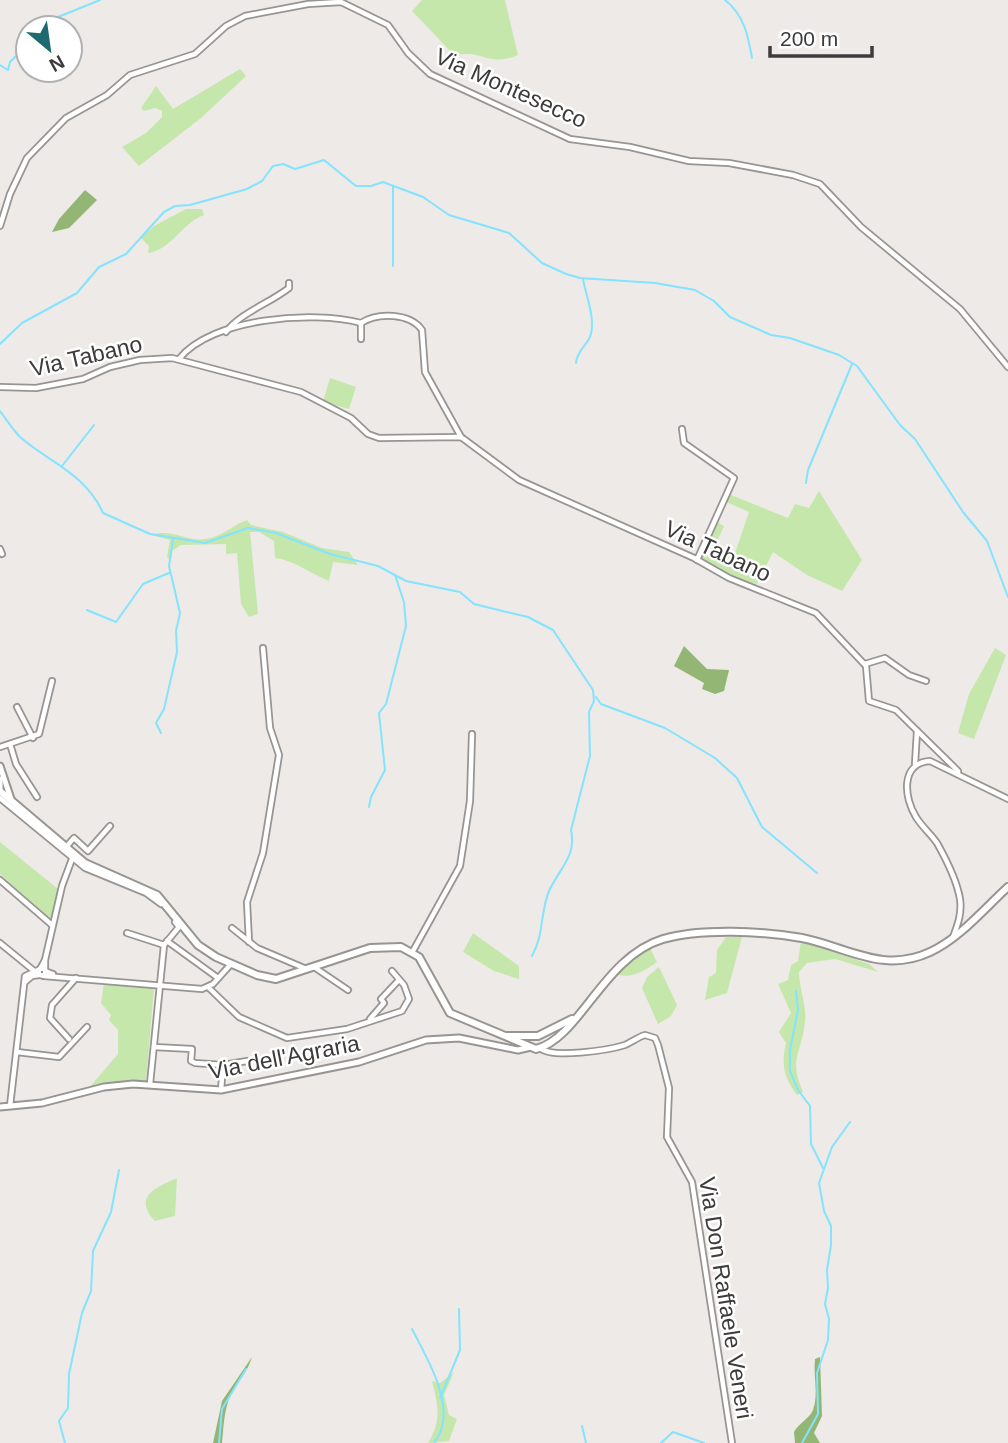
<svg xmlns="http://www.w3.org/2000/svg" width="1008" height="1443" font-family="Arial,sans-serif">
<rect width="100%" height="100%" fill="#eeeae8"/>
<g fill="#c6e7ab">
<path d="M422,0h83l13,55c-32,13 -38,-8 -63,1l-43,-45z"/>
<polygon points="240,69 246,76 201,118 139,166 122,147 146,133 162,117 162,111 155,108 144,111 141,108 156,86 173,109"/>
<path d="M186,209h16l2,6c-22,8 -33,35 -56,38l1,-7 -8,-8 13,-12z"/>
<polygon points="330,378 356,387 349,409 323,402"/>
<polygon points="819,491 862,560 842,591 807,575 773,552 757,584 728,576 700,560 717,522 724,526 712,553 727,557 735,553 749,512 726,502 731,495 788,518 795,504 809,508"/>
<path d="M247,520l4,5 32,7 39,16 27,4 9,13 -25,-3 -4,19c-18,-7 -35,-21 -54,-23l-1,-17 -15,-9h-9l8,82 -9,3 -8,-13 -4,-51 -11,1v-10l-45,1 -9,6 -1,11 -4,-5 3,-17 -19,-5c20,-7 36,7 55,4 15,-2 27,-14 41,-19z"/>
<polygon points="995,648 1006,655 974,739 958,733 969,694"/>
<polygon points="0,842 58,889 51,921 0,874"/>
<polygon points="473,933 519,966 519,979 494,971 463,952"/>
<polygon points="726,937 742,937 727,993 705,1000 709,977 716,973 717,950"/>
<path d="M801,941l68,23 9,8 -43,-13 -28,4 -8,9c0,16 8,34 6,50 -3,31 -17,37 -2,70l-6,3c-13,-17 -16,-30 -11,-52l-7,-11 12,-19 -13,-29 10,-4 3,-15 7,-4z"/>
<path d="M650,948l7,14c-14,10 -26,17 -42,12z"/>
<polygon points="659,967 677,1005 671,1016 658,1024 642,988 647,977"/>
<polygon points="104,983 154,988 146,1081 88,1089 118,1054 118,1030 109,1020 111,1015 101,1003"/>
<path d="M177,1178l-2,38 -20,5c-23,-25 2,-34 22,-43z"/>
<path d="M454,1372l-10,23 5,20 8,4 -8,22 -21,2c14,-22 10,-38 4,-62l8,2z"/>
</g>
<g fill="#93b674">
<polygon points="85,190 97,200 69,228 52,232 59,219"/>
<polygon points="684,646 707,669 729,670 724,691 715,694 702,689 704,683 674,666"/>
<path d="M252,1357c-4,13 -9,18 -17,30 -11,17 -11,36 -13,56h-9l9,-42z"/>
<path d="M820,1357l2,59 -8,17 6,10h-25l-1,-11c5,-9 15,-13 19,-22 6,-16 0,-34 2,-51z"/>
</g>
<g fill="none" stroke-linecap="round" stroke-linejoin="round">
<g stroke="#84e3fe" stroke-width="2">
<path d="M725,0c19,15 23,35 27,58"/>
<polyline points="50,28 58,17 100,0"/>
<polyline points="0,65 8,70 10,62 28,44"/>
<polyline points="393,266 393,187"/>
<polyline points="0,344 22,323 77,293 99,267 126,254 164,212 175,206 190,205 247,189 262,181 273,166 283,164 295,169 324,160 356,186 371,186 383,182 423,197 449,215 509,233 542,263 566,274 580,278 655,283 695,290 714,301 730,317 771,335 790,338 839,355 857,366 900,425 915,439 963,512 987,541 1008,597"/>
<path d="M576,363c1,-13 12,-18 15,-29 4,-18 -5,-38 -8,-55"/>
<path d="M0,411c6,8 13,19 20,26 30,26 66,37 83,76l47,21 55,9 43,-15 28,5 54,21 48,12 28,15 54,11 14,12 54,13 25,13 40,60 1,11 -5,11 1,44 -19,74c6,26 -12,39 -22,61 -9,22 -5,44 -17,65"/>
<polyline points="62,466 94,425"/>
<polyline points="806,483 808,470 852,364"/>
<polyline points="87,610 116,622 143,584 169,573"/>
<polyline points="596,697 601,704 665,728 715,758 737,778 762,827 817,873"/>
<polyline points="161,733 156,723 164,709 177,652 176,631 180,613 169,566 173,539"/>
<polyline points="369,807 371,797 385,770 379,713 386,704 406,626 404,602 395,575"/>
<polyline points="796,991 798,1010 790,1050 790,1071 798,1090 810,1106 811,1144 823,1168"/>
<path d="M412,1329c15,30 48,81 22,114"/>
<polyline points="440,1398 460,1350 459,1309"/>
<polyline points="582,1426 586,1443"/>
<polyline points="65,1443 59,1421 68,1408 69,1374 82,1313 91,1291 93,1251 111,1212 119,1170"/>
<polyline points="219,1443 222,1409 246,1369"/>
<polyline points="661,1443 673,1432 704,1443"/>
<polyline points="802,1443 818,1414 817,1373 828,1340 829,1319 825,1304 828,1288 827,1270 831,1245 831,1226 824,1211 819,1183 832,1147 850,1122"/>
</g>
<g stroke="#989492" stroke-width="8">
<g id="minor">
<polyline points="0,226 10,194 27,158 66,118 107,95 130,75 195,54 226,26 245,16 308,4 341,2 388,25 408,53 430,74 570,139 630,147 689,161 729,163 793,175 820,184 861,227 960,309 1008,367"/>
<path d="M226,332c14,-19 44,-29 63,-44v-5"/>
<polyline points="361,339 361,323"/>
<path d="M179,359c32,-41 134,-49 182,-36 17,-11 49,-10 61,7l3,42 36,65"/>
<polyline points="0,387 36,388 83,379 110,367 140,360 172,358 301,392 351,418 368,434 379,438 461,437 519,480 694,558 729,578 816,613 866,666 869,701 896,710 958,771 958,774"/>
<polyline points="682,429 684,443 734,478 697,560"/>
<polyline points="0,549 2,554"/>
<polyline points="865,664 885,658 909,675 926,681"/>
<polyline points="17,707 33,738"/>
<polyline points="10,744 16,764 37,797"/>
<polyline points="0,747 39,734 52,681"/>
<polyline points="915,764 917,731"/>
<polyline points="0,798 85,868 146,893 161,904"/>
<polyline points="66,847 74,838 88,851 110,826"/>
<polyline points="0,880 52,925"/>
<polyline points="232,928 257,948 304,968"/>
<polyline points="127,933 164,945"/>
<path d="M953,937c5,-13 9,-24 7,-38 -3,-18 -14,-40 -23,-56 -6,-9 -15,-16 -21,-26 -12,-19 -16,-54 14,-56l78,38"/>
<polyline points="167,941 218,978"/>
<polyline points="249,942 247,902 263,853 279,755 270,728 263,648"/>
<polyline points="0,943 33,970"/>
<polyline points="413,951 460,866 470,801 472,734"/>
<polyline points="314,967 348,990"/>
<circle cx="42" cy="972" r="3.5"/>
<polyline points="53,974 45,971 45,960 62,886 72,859"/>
<polyline points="44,976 202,989 213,984 231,964"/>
<polyline points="25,982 32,976 39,975"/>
<polyline points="208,987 239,1017 287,1038 347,1029 402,1011 409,999 404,985 392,971"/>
<polyline points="370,1019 384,1003 381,999 399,980"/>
<polyline points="69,1039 50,1018 52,1005 76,978"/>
<polyline points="154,1047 192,1049 191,1061 195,1063 223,1065 247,1061"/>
<path d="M540,1048c12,11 69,2 85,-3 7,-3 13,-8 20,-10l10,3 3,7 11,43 -2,49 25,45 40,261"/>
<polyline points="17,1052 59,1057 87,1027"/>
<polyline points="150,1084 164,945 179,927 175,922"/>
<polyline points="221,1090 223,1065"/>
<polyline points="10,1106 25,976 40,969 45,960"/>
</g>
</g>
<g stroke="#989492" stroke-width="9">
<g id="tertiary">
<polyline points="0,766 11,799"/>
<polyline points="0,779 0,789"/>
<polyline points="0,1107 42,1103 104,1087 133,1084 221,1090 359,1062 426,1040 459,1038 518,1050 531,1047"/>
</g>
</g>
<g stroke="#989492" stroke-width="10">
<g id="secondary">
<path d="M0,791l85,72 72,32 41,50 18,12 41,18 19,4 94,-31 31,-1 18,10 31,56 86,36c44,-11 67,-92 127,-110 38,-11 100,-8 139,-1 45,9 81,36 128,14 29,-13 54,-43 78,-65"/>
<polyline points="507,1036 538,1036 572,1019"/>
</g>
</g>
<use href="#minor" stroke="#fff" stroke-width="4.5"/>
<use href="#tertiary" stroke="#fff" stroke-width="5"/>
<use href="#secondary" stroke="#fff" stroke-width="6"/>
</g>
<g text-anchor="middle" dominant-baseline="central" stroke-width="5" stroke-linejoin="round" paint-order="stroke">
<g font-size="23" fill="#3d3b3b" stroke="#fff">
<text transform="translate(511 88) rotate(24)">Via Montesecco</text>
<text transform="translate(86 356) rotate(-13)">Via Tabano</text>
<text transform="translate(718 551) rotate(25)">Via Tabano</text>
<text transform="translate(284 1057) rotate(-11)">Via dell'Agraria</text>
<text transform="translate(726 1298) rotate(81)">Via Don Raffaele Veneri</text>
</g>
</g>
<g transform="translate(49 49) rotate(151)"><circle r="33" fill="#ffffff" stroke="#b1b1b1" stroke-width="2"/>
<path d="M0-5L12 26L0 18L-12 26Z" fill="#1d6a70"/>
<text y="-10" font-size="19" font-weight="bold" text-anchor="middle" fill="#3d3b3b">N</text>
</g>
<path d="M770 46v10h102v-10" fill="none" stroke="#3d3b3b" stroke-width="3.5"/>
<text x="780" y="46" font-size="21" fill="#3d3b3b" stroke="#ffffff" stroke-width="5" paint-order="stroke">200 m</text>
</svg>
